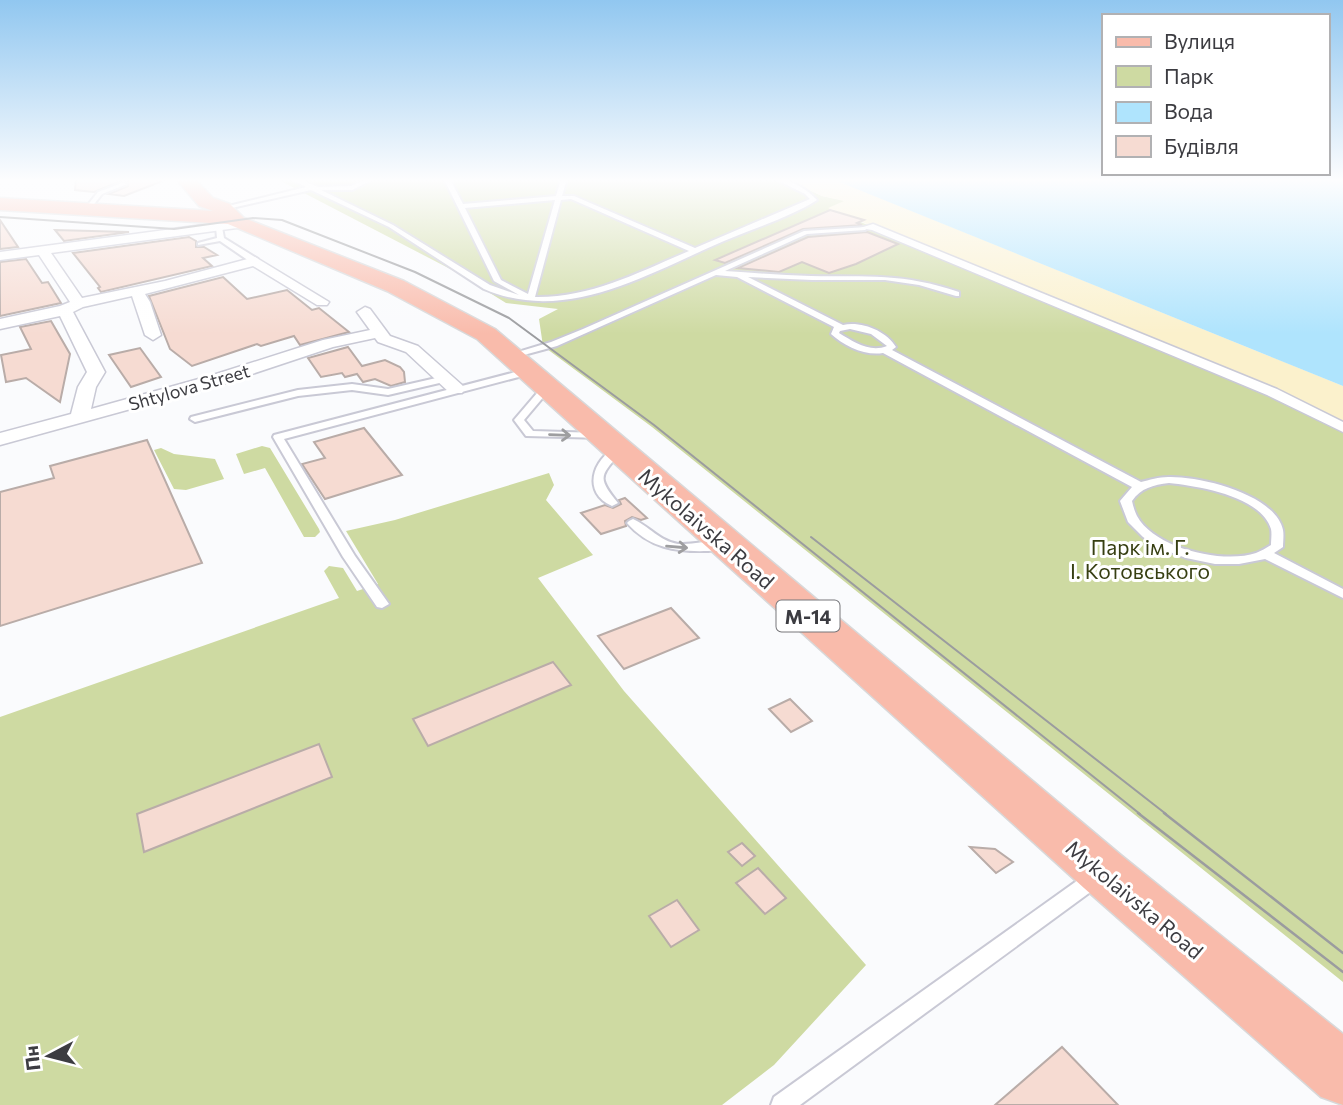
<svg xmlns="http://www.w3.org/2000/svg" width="1343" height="1105" font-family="Commissioner,sans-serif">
<rect width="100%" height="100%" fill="#fafbfd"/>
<g fill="#cedaa2">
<polygon points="277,179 786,179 822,196 846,201 829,209 1190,358 1343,428 1343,982 652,427 543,346 539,319 558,309 506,303 456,272"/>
<polygon points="262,446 270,448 319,529 320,532 315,537 304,537 265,468 244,474 236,454"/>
<polygon points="161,448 174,454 215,459 224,479 186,490 174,489 154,450"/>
<polygon points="549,473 554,485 546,500 593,555 538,578 624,691 866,965 774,1065 722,1105 0,1105 0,717 339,598 324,571 329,566 343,568 357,591 378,584 346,531 395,520"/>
</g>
<polygon fill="#fbf1cc" points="786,179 833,179 1343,386 1343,428 1190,358 828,208 844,201 822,196"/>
<polygon fill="#afe4fd" points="832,179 1343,179 1343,386"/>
<g fill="#f6dbd2" stroke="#b9aca8" stroke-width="2">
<polygon points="76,179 165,179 165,180 124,196 109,194 128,186 128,181 121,181 94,192 75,190"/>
<polygon points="830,210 864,220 857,223 862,225 803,229 725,263 715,260"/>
<polygon points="0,220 18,247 0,249"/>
<polygon points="55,230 129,232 64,241"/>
<polygon points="867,232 898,244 856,264 829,273 802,262 779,272 738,268 808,237"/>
<polygon points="189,237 196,241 196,247 204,247 217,255 203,258 212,266 101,292 98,288 100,287 73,253"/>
<polygon points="26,259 42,283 48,282 61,303 0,316 0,262"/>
<polygon points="223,277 247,299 287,290 312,310 319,308 349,332 300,345 294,336 261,346 257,344 192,366 170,349 149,296"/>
<polygon points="51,321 70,354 60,402 26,378 6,382 1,355 31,349 20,327"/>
<polygon points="348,347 362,366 385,360 400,367 404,372 405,382 391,386 375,379 363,382 357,374 345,377 342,373 321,377 308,358"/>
<polygon points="140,348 161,377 131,387 109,355"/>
<polygon points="364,428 402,475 325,499 302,464 325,458 314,442"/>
<polygon points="147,440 202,563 0,626 0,492 54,478 50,466"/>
<polygon points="625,498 647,518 641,520 632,517 625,521 626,526 601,534 581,513 605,505 613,508 621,504 619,500"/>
<polygon points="671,608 699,638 624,669 598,636"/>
<polygon points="553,662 571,685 428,746 413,719"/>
<polygon points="790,699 812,721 791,732 769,709"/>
<polygon points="319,744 332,777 144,852 137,814"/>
<polygon points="742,843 755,856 742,866 728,852"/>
<polygon points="970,847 995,849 1013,862 996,873"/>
<polygon points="758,868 786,898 765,914 736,883"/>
<polygon points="677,900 699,930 671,947 649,916"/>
<polygon points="1062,1047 1118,1105 995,1105"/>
</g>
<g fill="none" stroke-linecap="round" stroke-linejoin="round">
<g stroke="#c9c9d5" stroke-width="4">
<g id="service">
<path d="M291,179h8l19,8 33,-1 15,-7h8l-22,11h-31l72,35 97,60 29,10 -25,-14 -50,-102h6l13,25 93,-8 5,-17h6l-5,17h12l121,52 115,-49 -5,-5 -30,-15c15,0 32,10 42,21 -24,16 -65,29 -93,41 -75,32 -158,84 -240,48l-95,-62 -78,-37 -88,20 -3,-2 86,-21zM571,199l118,52c-50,21 -98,47 -154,46l26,-97zM555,200l-27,94 -27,-14 -36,-72z"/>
<polygon points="122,183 127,184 102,194 88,212 84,212 83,211 98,192"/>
<polygon points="219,225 222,227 224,238 258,259 258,263 252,263 220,241 198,245 198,243 217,238 216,227"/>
<path d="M867,227l1,1 -3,2 -58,4 -82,37c28,2 57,4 86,5 56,1 93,-3 148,16v4h-3l-37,-11 -34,-5h-73l-64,-3 95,48c19,-4 43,6 53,22l-4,3 249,132c8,-2 18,-5 27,-5 32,-1 107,17 115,53 1,5 0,12 0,17l-9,6 69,36v9l-78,-39 -26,5h-24l-29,-6 -24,-9 -19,-12 -15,-15 -8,-21 12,-14 -249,-134c-18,3 -39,-7 -52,-19l3,-7 -97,-50 -21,-2 -159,71 -48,13 -4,-3 46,-14 32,-13 221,-98zM850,329l21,5 16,12c-17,7 -33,-4 -48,-13l1,-2zM1169,483c29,3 92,13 102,46 1,5 0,11 0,16 -5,3 -10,6 -15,8 -32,11 -101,-4 -119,-37 -2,-4 -4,-10 -5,-15 9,-13 21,-16 37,-18z"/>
<polygon points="527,369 530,370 530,374 284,439 355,556 389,604 382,608 377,607 343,557 273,437 274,435"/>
<polygon points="445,376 450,379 448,381 388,395 352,390 298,396 195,422 190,419 191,417 298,390 352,384 388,389"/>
<polygon points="546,385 551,388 524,420 533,431 599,433 604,436 603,438 526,436 514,420 543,386"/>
<path d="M617,447l5,3c-20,26 -27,25 -4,53l-6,3c-30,-13 -20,-47 5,-59z"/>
<path d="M633,519c16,7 26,22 45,25 15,1 39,-7 51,2 -6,5 -13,4 -21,5 -32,1 -59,-3 -81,-28l2,-2z"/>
<polygon points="1094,871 1100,873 1103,879 1100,885 800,1105 771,1105 774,1097 1088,873"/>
</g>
</g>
<g stroke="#c9c9d5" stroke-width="3">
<polygon id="pedestrian" points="873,224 1277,389 1343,422 1343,432 1267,395 872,230 860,228"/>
</g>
<g stroke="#c9c9d5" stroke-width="3">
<polygon id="minor" points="240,220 244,221 244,227 51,253 82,298 165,281 255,257 329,302 327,305 317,305 253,266 145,294 150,302 161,335 153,340 145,335 132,296 83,307 73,312 105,372 96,387 91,409 213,375 323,340 370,330 357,312 365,307 370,309 390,336 418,346 462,385 465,389 462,393 450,393 406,352 378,342 375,338 333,347 225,383 0,445 0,433 71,414 78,387 87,372 60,316 0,329 0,319 60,306 70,302 39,255 0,260 0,252"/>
</g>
<g stroke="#d8d8d9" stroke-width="3">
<polygon id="primary" points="176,179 195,179 213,198 230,204 244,218 404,281 495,329 1122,856 1343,1034 1343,1105 1321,1097 1084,888 477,339 387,291 228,224 0,210 0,198 213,211 199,206"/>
</g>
<use href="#service" fill="#fff" fill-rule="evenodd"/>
<use href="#pedestrian" fill="#fff" fill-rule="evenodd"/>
<use href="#minor" fill="#fff" fill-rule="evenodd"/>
<use href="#primary" fill="#f9bbab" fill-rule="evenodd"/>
<g stroke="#9b9c9f" stroke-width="2">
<polyline points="0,217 174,229 253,218 282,220 415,272 509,318 654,425 1140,814"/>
<polyline points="811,537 1166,814"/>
</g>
<g stroke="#9b9c9f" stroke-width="2.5">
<polyline points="1138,813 1343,972"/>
<polyline points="1164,813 1343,953"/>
</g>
</g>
<defs><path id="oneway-shaft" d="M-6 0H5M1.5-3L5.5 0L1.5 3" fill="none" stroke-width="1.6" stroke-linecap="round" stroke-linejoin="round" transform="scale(1.75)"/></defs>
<g stroke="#9e9ea0">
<use href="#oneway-shaft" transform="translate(560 435) rotate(2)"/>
<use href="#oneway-shaft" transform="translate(677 547) rotate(5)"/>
</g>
<linearGradient id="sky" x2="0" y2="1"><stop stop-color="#91c7f0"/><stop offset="0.54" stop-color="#fdfdfe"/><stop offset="1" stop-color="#fdfdfe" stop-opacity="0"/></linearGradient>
<rect width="1343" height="334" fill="url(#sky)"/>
<g text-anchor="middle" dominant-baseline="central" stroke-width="6" stroke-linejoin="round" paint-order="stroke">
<g font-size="18" fill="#3c3c41" stroke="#fff">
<text transform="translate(189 387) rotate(-16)">Shtylova Street</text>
</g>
<rect fill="#fff" stroke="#76767a" stroke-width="2" x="776.5" y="600.5" width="63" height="31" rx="5"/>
<g font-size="19" font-weight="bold" fill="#3c3c41">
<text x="808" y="616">М-14</text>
</g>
<g font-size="21" fill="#3c3c41" stroke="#fff">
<text transform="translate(707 528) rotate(41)">Mykolaivska Road</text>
<text transform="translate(1135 899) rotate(40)">Mykolaivska Road</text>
</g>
<g font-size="21" fill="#373f12" stroke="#fff">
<text x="1140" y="546">Парк ім. Г.<tspan x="1140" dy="24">І. Котовського</tspan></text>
</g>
</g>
<rect x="1102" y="14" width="228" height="161" fill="#ffffff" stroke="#b1b1b3" stroke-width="2"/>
<rect x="1116" y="37" width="35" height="10" fill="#f9bbab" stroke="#b1b1b3" stroke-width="2"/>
<text x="1164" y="49" font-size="21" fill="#3c3c41">Вулиця</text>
<rect x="1116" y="66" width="35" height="21" fill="#cedaa2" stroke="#b1b1b3" stroke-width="2"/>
<text x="1164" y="84" font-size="21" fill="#3c3c41">Парк</text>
<rect x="1116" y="102" width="35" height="21" fill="#afe4fd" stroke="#b1b1b3" stroke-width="2"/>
<text x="1164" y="119" font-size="21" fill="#3c3c41">Вода</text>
<rect x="1116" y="136" width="35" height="21" fill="#f6dbd2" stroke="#b1b1b3" stroke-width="2"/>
<text x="1164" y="154" font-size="21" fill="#3c3c41">Будівля</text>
<g transform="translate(49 1056) rotate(263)" stroke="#ffffff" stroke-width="5" paint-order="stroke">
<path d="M0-5L12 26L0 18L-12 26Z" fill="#3c3c41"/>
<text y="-10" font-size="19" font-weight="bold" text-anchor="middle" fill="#3c3c41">Пн</text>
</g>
</svg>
